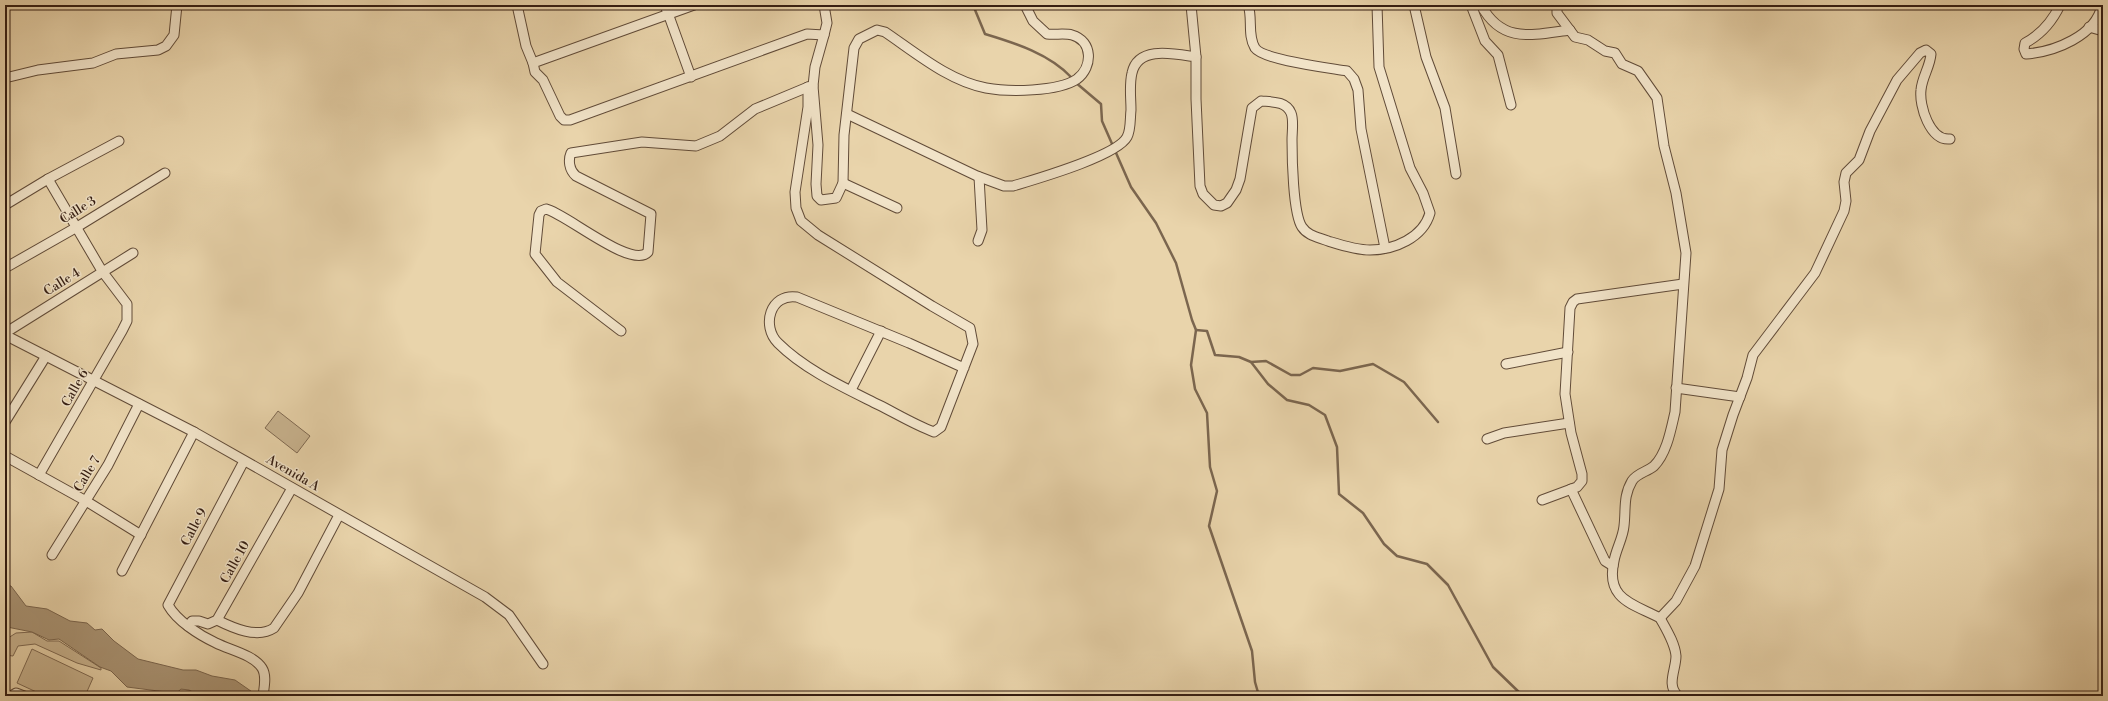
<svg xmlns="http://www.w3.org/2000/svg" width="2108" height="701" font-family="'Libre Bodoni',serif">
<rect width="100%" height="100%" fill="#e9d4ab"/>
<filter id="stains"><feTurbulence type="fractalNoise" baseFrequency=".005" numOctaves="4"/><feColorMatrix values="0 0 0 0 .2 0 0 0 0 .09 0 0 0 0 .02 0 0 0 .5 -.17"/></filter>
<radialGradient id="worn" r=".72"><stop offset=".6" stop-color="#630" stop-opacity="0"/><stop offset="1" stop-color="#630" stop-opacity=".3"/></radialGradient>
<g fill="#cab591" stroke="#7f6952">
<polygon points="278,411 310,436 297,453 265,428"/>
<polygon points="32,632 47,641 59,641 101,668 101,670 77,663 35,644 18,646 13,656 5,655 5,640 16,633"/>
<polygon points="32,649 93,678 85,696 45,696 17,683"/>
<polygon points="181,689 189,690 201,696 174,696"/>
</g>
<polygon fill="#ab9677" stroke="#7b664f" points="5,585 11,586 26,606 47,609 70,621 87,623 95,630 102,629 114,641 138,659 183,670 196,670 212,676 235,680 258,696 201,696 189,690 181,689 173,696 166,692 127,687 111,671 100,667 59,639 49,640 32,632 7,627 5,624"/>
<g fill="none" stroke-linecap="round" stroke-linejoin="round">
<g stroke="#7b664f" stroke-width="2.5">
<path d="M973,5l12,29c30,9 65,20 87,44"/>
<polyline points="1075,82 1101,104 1102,121 1131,187 1156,223 1176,263 1192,320 1196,330 1191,365 1195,389 1207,413 1210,467 1217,491 1209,526 1252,651 1255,682 1259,696"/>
<polyline points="1196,330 1207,331 1215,355 1239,357 1251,362 1266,361 1291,375 1300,375 1313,368 1340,371 1373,364 1404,382 1438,422"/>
<polyline points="1251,362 1268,384 1287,400 1309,405 1325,415 1337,447 1339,494 1363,513 1384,544 1397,556 1427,564 1448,585 1493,667 1523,696"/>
</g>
<g stroke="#614b38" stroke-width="11">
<g id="street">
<polyline points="517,5 526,46 533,63"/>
<polyline points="665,5 691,77"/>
<polyline points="694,5 533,63 535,72 543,80 560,116 564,120 570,120 807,34 824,35 827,23 824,5"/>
<polyline points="1191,5 1196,57"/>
<path d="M1248,5c5,13 -1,30 7,43 8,12 75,20 92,23l7,8 4,11 3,39 24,119"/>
<polyline points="1414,5 1426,57 1445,108 1456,174"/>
<polyline points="1471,5 1485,41 1498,55 1511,105"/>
<path d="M1481,5c21,39 51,30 89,25"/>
<path d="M1557,5v8l18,24 13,3 17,11 10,2 7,11 16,7 19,27 7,48 12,47 10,60 -11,159c-4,17 -8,41 -21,54 -7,6 -17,7 -22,15 -9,15 -6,28 -8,45 -1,12 -8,23 -10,35 -9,39 20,43 46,57 6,11 15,25 16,38 0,14 -10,29 2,40"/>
<path d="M2060,5c-8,17 -18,29 -35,38l-1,6 2,5c28,-2 70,-18 76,-49"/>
<polyline points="2089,27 2103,31"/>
<path d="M824,35l-9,32 -2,19 5,59 -2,39 1,12 4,4 15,-2 7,-15 1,-48 10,-87 5,-9 18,-9 8,2c31,21 64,49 101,56 22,4 72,4 91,-9 16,-12 16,-38 -5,-44 -7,-2 -17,0 -25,-1l-14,-13 -8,-16"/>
<polyline points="5,78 38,70 93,63 116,54 158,50 166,46 174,35 177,5"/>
<path d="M813,86l-5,1v20l-13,85 1,16 5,13 17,14 114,71 38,22 3,16 -32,83 -7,5c-19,-7 -37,-18 -55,-27 -34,-17 -74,-35 -101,-62 -17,-17 -8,-50 19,-46l112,46 55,25"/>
<path d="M847,114l130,62 27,10h9c23,-7 104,-30 114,-49 4,-7 3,-19 4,-27 0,-12 -2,-25 1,-37 6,-28 43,-19 64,-16v42l4,87 3,8 11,11 7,1 6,-3 9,-13 4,-11 12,-71 9,-7c11,1 25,0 30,12 3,7 1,18 1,27 0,17 1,74 10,87 6,9 16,10 26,14 13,4 28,9 42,9 24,0 53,-12 60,-37l-7,-20 -13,-25 -31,-101 -2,-62"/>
<polyline points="843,183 897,208"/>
<polyline points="5,205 48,179 119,141"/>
<polyline points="978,241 982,230 979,177"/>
<polyline points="5,268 77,227 165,173"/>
<path d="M621,331l-64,-49 -22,-28 4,-39 2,-4 5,-2c19,4 86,61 102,43l3,-38 -75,-38c-7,-6 -8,-16 -5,-23l71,-11 54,4 24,-10 35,-27 53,-22"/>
<polyline points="5,333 133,253"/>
<polyline points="5,335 194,432 485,597 509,615 543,664"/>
<polyline points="1506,364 1568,352"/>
<polyline points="1676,388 1740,397"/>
<polyline points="851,390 881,331"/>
<polyline points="5,422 46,356"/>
<polyline points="1487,439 1504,433 1569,423"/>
<polyline points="5,456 86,501 141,535"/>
<path d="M244,461l-76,144c9,16 31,30 48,38 14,7 38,12 46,25 5,8 2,19 1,28"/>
<polyline points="39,475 122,331 127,321 127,304 102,271 48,179"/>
<polyline points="1571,489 1605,561 1613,566"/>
<polyline points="1542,500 1577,487 1582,481 1582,474 1571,433 1565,394 1570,308 1573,302 1577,299 1683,284"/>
<polyline points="52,555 108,465 139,404"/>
<polyline points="122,571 194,432"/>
<path d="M1660,618l16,-17 19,-35 24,-77 3,-39 11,-35 14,-37 6,-23 62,-82 29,-62 2,-10 -2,-19 2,-9 13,-13 11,-29 27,-51 23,-27 6,-3 5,4c-1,13 -9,23 -10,36 -2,16 9,51 29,49"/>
<path d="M217,620c16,8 40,19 57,8l24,-35 41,-78"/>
<polyline points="188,626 192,621 199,621 208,624 217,620 292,488"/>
<polyline points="11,696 16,693 24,696"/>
</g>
</g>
<use href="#street" stroke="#f1e3c8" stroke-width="9"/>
</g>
<g text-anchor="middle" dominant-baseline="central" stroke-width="3" stroke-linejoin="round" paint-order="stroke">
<g font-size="13" fill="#341d12" stroke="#f1e3c8">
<text transform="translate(78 210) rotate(-32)">Calle 3</text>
<text transform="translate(62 282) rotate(-32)">Calle 4</text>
<text transform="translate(75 388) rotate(-60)">Calle 6</text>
<text transform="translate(293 473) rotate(30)">Avenida A</text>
<text transform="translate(87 474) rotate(-59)">Calle 7</text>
<text transform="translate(194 527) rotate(-62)">Calle 9</text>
<text transform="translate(235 562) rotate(-61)">Calle 10</text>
</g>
</g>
<rect width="2108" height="701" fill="none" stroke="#e9d4ab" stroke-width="20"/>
<rect x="6" y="6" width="2096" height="689" fill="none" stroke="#341d12" stroke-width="2"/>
<rect x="10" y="10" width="2088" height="681" fill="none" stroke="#341d12"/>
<rect width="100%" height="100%" filter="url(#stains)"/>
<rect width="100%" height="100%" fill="url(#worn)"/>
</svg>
